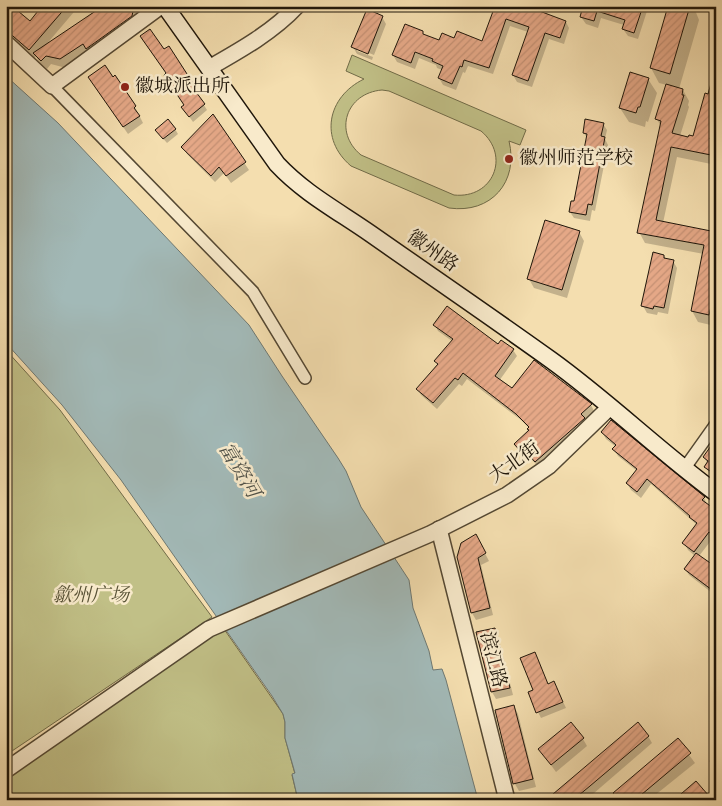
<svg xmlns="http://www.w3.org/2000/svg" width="722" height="806" font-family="'Sorts Mill Goudy','Noto Serif SC',serif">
<defs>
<pattern id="building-hatch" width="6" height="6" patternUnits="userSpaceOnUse" patternTransform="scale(1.25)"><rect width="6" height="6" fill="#e5a887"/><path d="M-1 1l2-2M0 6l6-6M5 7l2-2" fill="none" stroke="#c49073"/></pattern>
</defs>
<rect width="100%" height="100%" fill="#f4deaf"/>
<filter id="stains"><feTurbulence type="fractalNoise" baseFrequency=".004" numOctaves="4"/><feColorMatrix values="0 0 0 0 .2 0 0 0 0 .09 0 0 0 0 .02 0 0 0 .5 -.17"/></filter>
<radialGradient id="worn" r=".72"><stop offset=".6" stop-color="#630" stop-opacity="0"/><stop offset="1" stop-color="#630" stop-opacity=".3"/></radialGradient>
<g fill="#c1c087" stroke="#706b48" fill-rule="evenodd">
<path d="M352,55l174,75 -6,15 -11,-4c10,41 -18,73 -60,67l-98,-42c-32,-27 -24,-69 13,-87l-18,-8zM382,90l7,1 92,40c30,25 12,68 -27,64l-93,-40c-28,-23 -15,-62 21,-65z"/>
<polygon points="6,350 60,410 212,617 6,755"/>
<polygon points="224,629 283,714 285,722 285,738 295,774 292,775 298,800 6,800 6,777 212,633"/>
</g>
<polygon fill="#a2b9b7" stroke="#6e7872" points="6,76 58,123 249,325 282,376 338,458 346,471 361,507 409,580 413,608 429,651 433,670 442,669 446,680 478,800 298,800 292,774 295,773 285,738 285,722 283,714 272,696 121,480 62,405 6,343"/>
<g fill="#0003">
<polygon points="6,6 20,6 16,11 30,23 44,6 79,6 45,46 119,25 124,33 66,68 51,64 47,69 39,62 36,56 35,58 6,33"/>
<polygon points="110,6 135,6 139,13 136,25 127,32"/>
<polygon points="496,6 566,22 569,28 564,44 549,39 532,87 517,82 513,75 528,32 510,26 493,74 468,66 465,73 463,72 456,90 443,85 439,78 442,70 437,68 436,65 419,58 415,69 397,62 393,55 422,32 424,36 439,42 455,40 483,43"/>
<polygon points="585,6 647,6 648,8 638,39 628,36 623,29 624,25 601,18 598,28 586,24 581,17"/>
<polygon points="669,6 696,6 695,10 699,20 679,89 683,90 689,101 688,105 689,107 680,136 689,138 694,137 716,72 716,165 677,157 663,223 715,233 716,229 715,326 698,322 692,311 704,254 645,243 639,232 661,127 657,119 667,85 659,83 651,68"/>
<polygon points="382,17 386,24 374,55 357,48 357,51 373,57 372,60 357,54 353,47"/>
<polygon points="169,48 207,110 193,122 186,112 185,105 167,74 164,51"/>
<polygon points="648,79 657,93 648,122 646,121 645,127 629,122 620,108"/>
<polygon points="94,84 135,107 143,123 128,134"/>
<polygon points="213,116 249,170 231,183 224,173 215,182 187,154 183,147"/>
<polygon points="603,124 607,130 605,139 608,145 595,211 592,210 590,221 574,218 570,212 575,203 587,138 584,133"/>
<polygon points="175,129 178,134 167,143 160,135"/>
<polygon points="579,232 584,241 567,298 534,288 529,279"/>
<polygon points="664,256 666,259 673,261 677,268 668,314 658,312 657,315 647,313 643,306"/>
<polygon points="435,325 513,350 517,356 499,381 512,390 591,405 594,411 585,421 587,425 540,468 531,459 529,461 515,445 530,430 529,428 521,420 467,379 462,386 459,384 437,409 421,395 418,389 438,365 436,361 452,341 438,331"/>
<polygon points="602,432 704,498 707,504 716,512 716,540 713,538 699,556 716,569 716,596 689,575 685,569 695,556 688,550 684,543 697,525 651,484 641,498 631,490 627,483 637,471 618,456 614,450 616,447 606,439"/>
<polygon points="716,441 716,479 710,475 706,467 708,464 704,457"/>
<polygon points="476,536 489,561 481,565 493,615 476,620 472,613"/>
<polygon points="494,629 498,636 513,695 496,699 492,692 477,633"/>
<polygon points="538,659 548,685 557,689 566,708 541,718 538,712 535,691"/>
<polygon points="514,706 518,714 536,787 519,791 515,784 496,711"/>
<polygon points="648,736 652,743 586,800 553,800"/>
<polygon points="583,739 587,746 556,772 540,750"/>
<polygon points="678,740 695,763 649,800 606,800"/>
<polygon points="716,754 716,770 709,761"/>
</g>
<g fill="url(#building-hatch)" stroke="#1f160a">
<polygon points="6,6 12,6 30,21 42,6 67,6 29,50 6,30"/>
<polygon points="103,6 134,6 132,16 86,49 83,44 60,59 46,56 41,61 33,53"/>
<polygon points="495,6 526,6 566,21 560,38 545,33 528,81 512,75 529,27 506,19 489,68 464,60 462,67 460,66 452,84 438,78 443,66 432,61 433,59 415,52 411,63 392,55 405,24 423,31 423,34 439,40 442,33 454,38 457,31 482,41"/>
<polygon points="583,6 643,6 634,33 622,29 625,20 597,11 594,21 580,17"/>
<polygon points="668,6 690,6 670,74 650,68"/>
<polygon points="367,9 383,16 368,54 351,47"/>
<polygon points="150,29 164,49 169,46 198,91 196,92 205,104 189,117 181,107 184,105 164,75 166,73 140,36"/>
<polygon points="105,65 113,77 115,75 136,106 134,108 140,116 123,127 88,77"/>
<polygon points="630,72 649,78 640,107 638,107 636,113 619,108"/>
<polygon points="713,76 716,76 716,120 710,139 716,140 716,156 671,147 656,220 716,232 716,285 709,315 691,311 704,245 637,233 661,121 655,119 666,84 683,89 682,95 684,95 672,133 688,137 689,135 693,136 705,93 708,94"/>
<polygon points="213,114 246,162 226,176 219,167 211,176 181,147"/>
<polygon points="168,119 176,129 163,139 155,130"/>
<polygon points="585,119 604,123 601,136 605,137 592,205 588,204 586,215 569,212 571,201 574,201 587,134 583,133"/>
<polygon points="545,220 580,231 562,290 527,279"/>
<polygon points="653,252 664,255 664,258 674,260 664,308 654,306 653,309 641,306"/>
<polygon points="447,306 498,344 501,340 514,349 495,376 512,388 534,360 592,404 581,414 585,418 535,462 527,453 524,455 514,444 529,430 527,429 529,427 516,414 463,373 458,380 455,378 433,403 416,389 438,364 434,361 453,339 433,325"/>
<polygon points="611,420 705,497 702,500 716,510 716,537 709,532 694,552 682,543 697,523 689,517 690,516 647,479 637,492 626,483 637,469 612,449 616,445 601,432"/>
<polygon points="716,439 716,475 704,467 708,461 703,457"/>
<polygon points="476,534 486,553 478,558 490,608 471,613 457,557 461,543"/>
<polygon points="696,553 716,567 716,593 684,569"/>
<polygon points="495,628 510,688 491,692 476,632"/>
<polygon points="535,652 548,684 554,681 563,702 536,713 528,692 533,690 520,658"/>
<polygon points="514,705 533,779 513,784 495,710"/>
<polygon points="571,722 584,738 551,765 538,749"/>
<polygon points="638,722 649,736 590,786 573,800 546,800"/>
<polygon points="678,738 691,753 635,800 619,800 613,793"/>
<polygon points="696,781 709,796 704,800 674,800"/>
</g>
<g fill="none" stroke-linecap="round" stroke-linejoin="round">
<g stroke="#544833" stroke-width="14">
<g id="minor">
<polyline points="52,86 253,292 305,378"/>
<polyline points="684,469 716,424"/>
</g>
</g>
<g stroke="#544833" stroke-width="18">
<g id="tertiary">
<polyline points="6,43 52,86 161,6"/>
<path d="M209,68c30,-17 64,-36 88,-62"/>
<polyline points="439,529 507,800"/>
<polyline points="6,770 209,629 430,534 507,495 549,466 610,407"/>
</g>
</g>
<g stroke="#1f160a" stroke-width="19">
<path id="secondary" d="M165,6l112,158c27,29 61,47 94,70 60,42 120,83 180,126 57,41 108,91 165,133"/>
</g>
<use href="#minor" stroke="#f8eacb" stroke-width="11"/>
<use href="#tertiary" stroke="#f8eacb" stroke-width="15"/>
<use href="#secondary" stroke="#f8eacb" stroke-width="16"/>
</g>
<g fill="#8f2418" stroke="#f8eacb" stroke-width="2">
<circle cx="125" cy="87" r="5"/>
<circle cx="509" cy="159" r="5"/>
</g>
<g text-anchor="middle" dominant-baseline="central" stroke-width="5" stroke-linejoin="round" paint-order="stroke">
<g font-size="19" fill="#1f160a" stroke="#f8eacb" text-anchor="start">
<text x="135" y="87">徽城派出所</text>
<text x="519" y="159">徽州师范学校</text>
</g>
<g font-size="19" fill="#1f160a" stroke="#f8eacb">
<text transform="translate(432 252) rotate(35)">徽州路</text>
<text transform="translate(515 463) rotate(-35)">大北街</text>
<text transform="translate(492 660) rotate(76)">滨江路</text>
</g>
<g font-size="19" font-style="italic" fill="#585236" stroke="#f8eacb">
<text x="91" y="596">歙州广场</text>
</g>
<g font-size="20" font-style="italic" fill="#4d4f47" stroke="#f8eacb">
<text transform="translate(238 471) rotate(59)">富资河</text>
</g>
</g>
<rect width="722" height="806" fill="none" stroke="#f4deaf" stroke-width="25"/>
<rect x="8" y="8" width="707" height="791" fill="none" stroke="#1f160a" stroke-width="2.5"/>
<rect x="12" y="12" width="697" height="781" fill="none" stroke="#1f160a"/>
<rect width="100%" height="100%" filter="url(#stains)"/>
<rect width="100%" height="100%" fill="url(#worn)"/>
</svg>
